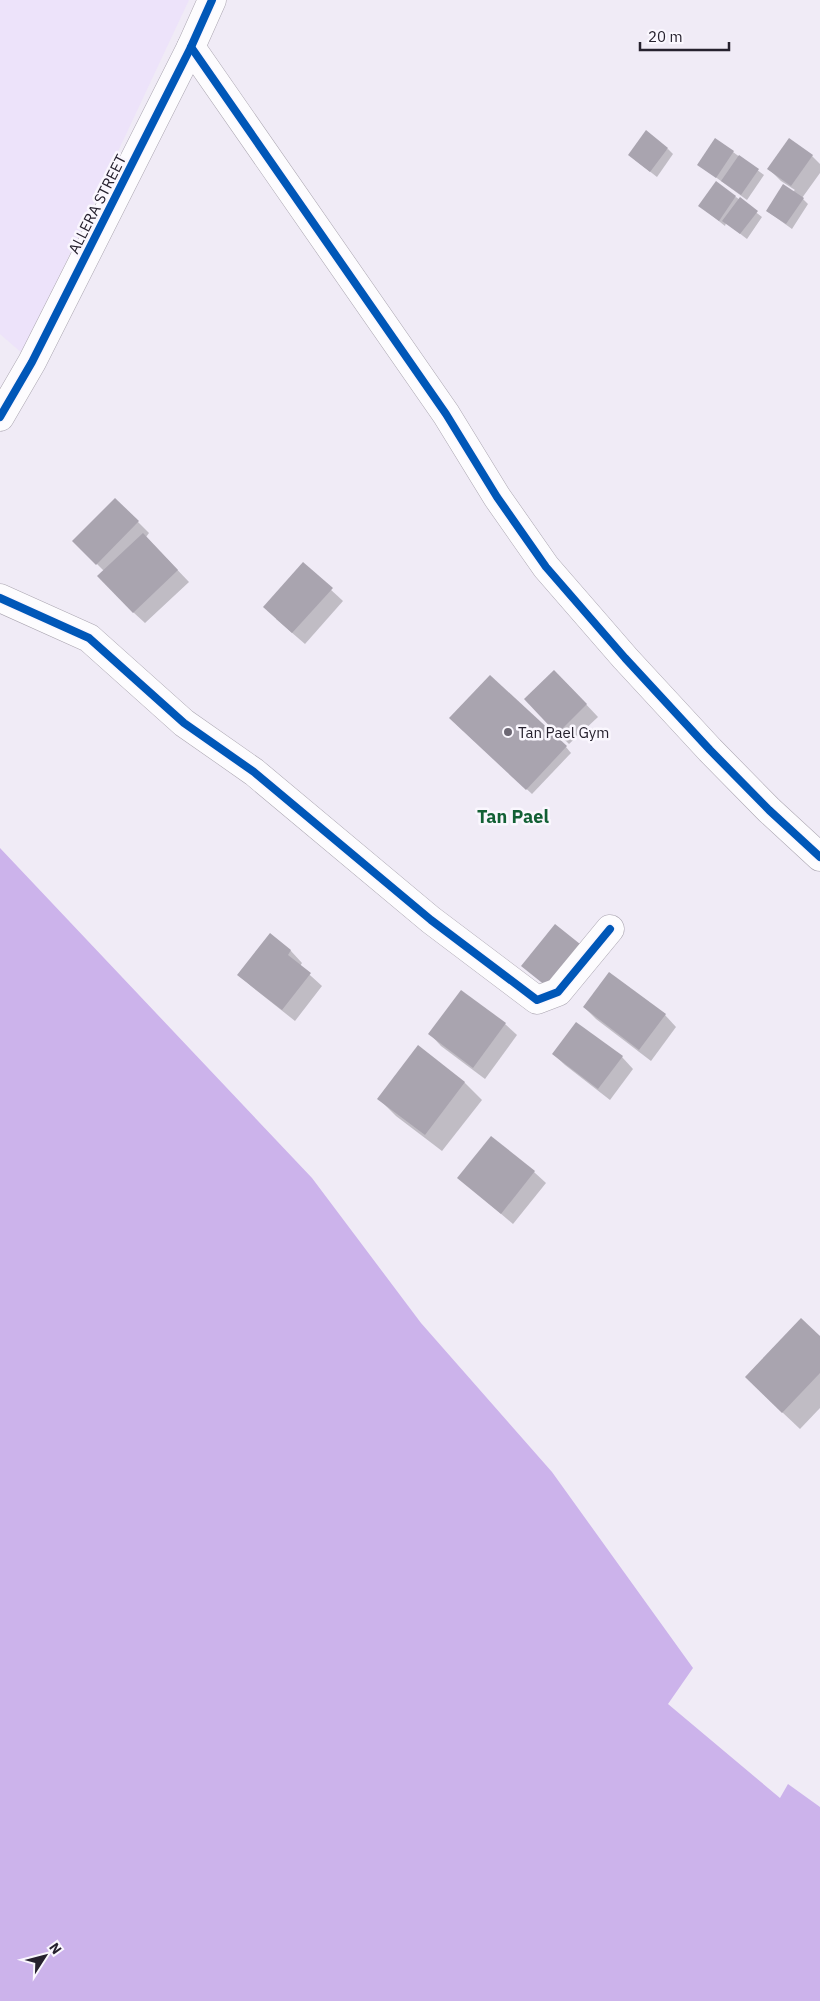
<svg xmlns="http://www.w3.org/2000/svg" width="820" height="2001" font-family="'IBM Plex Sans',sans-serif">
<rect width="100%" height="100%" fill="#f0ebf6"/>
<polygon fill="#ede3fa" points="0,0 189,0 23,354 0,334"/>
<polygon fill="#ccb3eb" points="0,848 312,1178 421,1323 552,1472 693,1668 668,1704 780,1798 788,1784 820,1807 820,2001 0,2001"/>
<g fill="#0003">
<polygon points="668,149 673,154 657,177 635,160"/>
<polygon points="733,152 764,175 747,200 699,165"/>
<polygon points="812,156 820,164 820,173 802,198 808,204 792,229 767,211 795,190 781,181 769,169"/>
<polygon points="736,197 762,217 747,239 726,223 725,226 700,206"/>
<polygon points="115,499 149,533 146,537 189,582 145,623 133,612 104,571 74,541"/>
<polygon points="303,564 343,601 305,644 276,619"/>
<polygon points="566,683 598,717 569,744 558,733"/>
<polygon points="456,724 566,747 571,753 532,794"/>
<polygon points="270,935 291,951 302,963 300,966 322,986 295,1021 251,986 239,975"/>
<polygon points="584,1007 665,1015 676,1027 651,1061 596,1019"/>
<polygon points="505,1024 517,1035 485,1079 441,1046 430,1034"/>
<polygon points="418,1047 465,1083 482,1100 442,1151 396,1116 379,1099"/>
<polygon points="553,1054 622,1057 633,1069 610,1100 565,1065"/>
<polygon points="534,1172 546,1183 513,1224 459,1178"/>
<polygon points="820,1338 820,1408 800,1429 763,1394"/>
</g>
<g fill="#a9a4af">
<polygon points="646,130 668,148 650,172 628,155"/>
<polygon points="715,138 734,151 716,178 697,165"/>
<polygon points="789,138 813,155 791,186 767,169"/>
<polygon points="739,155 759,169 741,195 721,181"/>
<polygon points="716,181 736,196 719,221 698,206"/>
<polygon points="783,184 804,198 786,224 766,211"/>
<polygon points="740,197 758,211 740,234 722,221"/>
<polygon points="115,498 139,521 96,565 72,541"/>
<polygon points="143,533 178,570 133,613 97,576"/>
<polygon points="303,562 333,588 292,633 263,607"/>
<polygon points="554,670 587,704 557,734 524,699"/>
<polygon points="490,675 567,746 526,790 449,718"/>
<polygon points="555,924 580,944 546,986 521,966"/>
<polygon points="270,933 291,950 288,955 311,973 282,1010 237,975"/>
<polygon points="609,972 666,1014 639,1050 583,1007"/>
<polygon points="461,990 506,1023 473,1068 428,1034"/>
<polygon points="576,1022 623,1056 598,1089 552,1054"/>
<polygon points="418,1045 465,1082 425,1135 377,1099"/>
<polygon points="491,1136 535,1171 501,1214 457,1178"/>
<polygon points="801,1318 820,1336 820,1373 782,1413 745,1377"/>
</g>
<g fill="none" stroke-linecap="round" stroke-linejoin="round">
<g stroke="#aaa5b0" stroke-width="29">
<g id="minor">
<polyline points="0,417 32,362 191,47"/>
<polyline points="0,598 89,638 184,723 254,772 431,920 537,1000 558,992 610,929"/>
</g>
</g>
<g stroke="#aaa5b0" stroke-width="29">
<polyline id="tertiary" points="212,0 191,47 446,414 497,497 546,567 625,658 710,750 769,810 820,857"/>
</g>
<use href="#minor" stroke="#fdfcfe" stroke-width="28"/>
<use href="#tertiary" stroke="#fdfcfe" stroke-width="28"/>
<g stroke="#faf7fe" stroke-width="11">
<g id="cycleway">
<polyline points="191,47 446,414 497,497 546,567 625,658 710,750 769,810 820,857"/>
<polyline points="0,417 32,362 191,47 212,0"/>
<polyline points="0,598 89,638 184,723 254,772 431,920 537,1000 558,992 610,929"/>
</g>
</g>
<use href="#cycleway" stroke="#0057b8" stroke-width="8"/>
</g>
<circle fill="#6d6874" stroke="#faf7fe" stroke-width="2" cx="508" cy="732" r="5"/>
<g text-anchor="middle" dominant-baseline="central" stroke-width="5" stroke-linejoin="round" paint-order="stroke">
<g font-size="15" fill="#26212e" stroke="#faf7fe">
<text transform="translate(97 204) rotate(-63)">ALLERA STREET</text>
</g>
<g font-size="15" fill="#26212e" stroke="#faf7fe" text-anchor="start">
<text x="518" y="732">Tan Pael Gym</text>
</g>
<g font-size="18" font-weight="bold" fill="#136035" stroke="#faf7fe">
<text x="513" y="816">Tan Pael</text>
</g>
</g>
<g transform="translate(45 1956) rotate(54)" stroke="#faf7fe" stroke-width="4" paint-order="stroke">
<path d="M0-4L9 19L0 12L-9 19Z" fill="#26212e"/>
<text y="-8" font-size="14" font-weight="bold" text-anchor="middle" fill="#26212e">N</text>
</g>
<path d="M640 42v8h89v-8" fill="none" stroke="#26212e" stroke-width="2.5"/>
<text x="648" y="42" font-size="15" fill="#26212e" stroke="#faf7fe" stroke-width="4" paint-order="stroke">20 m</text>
</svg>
